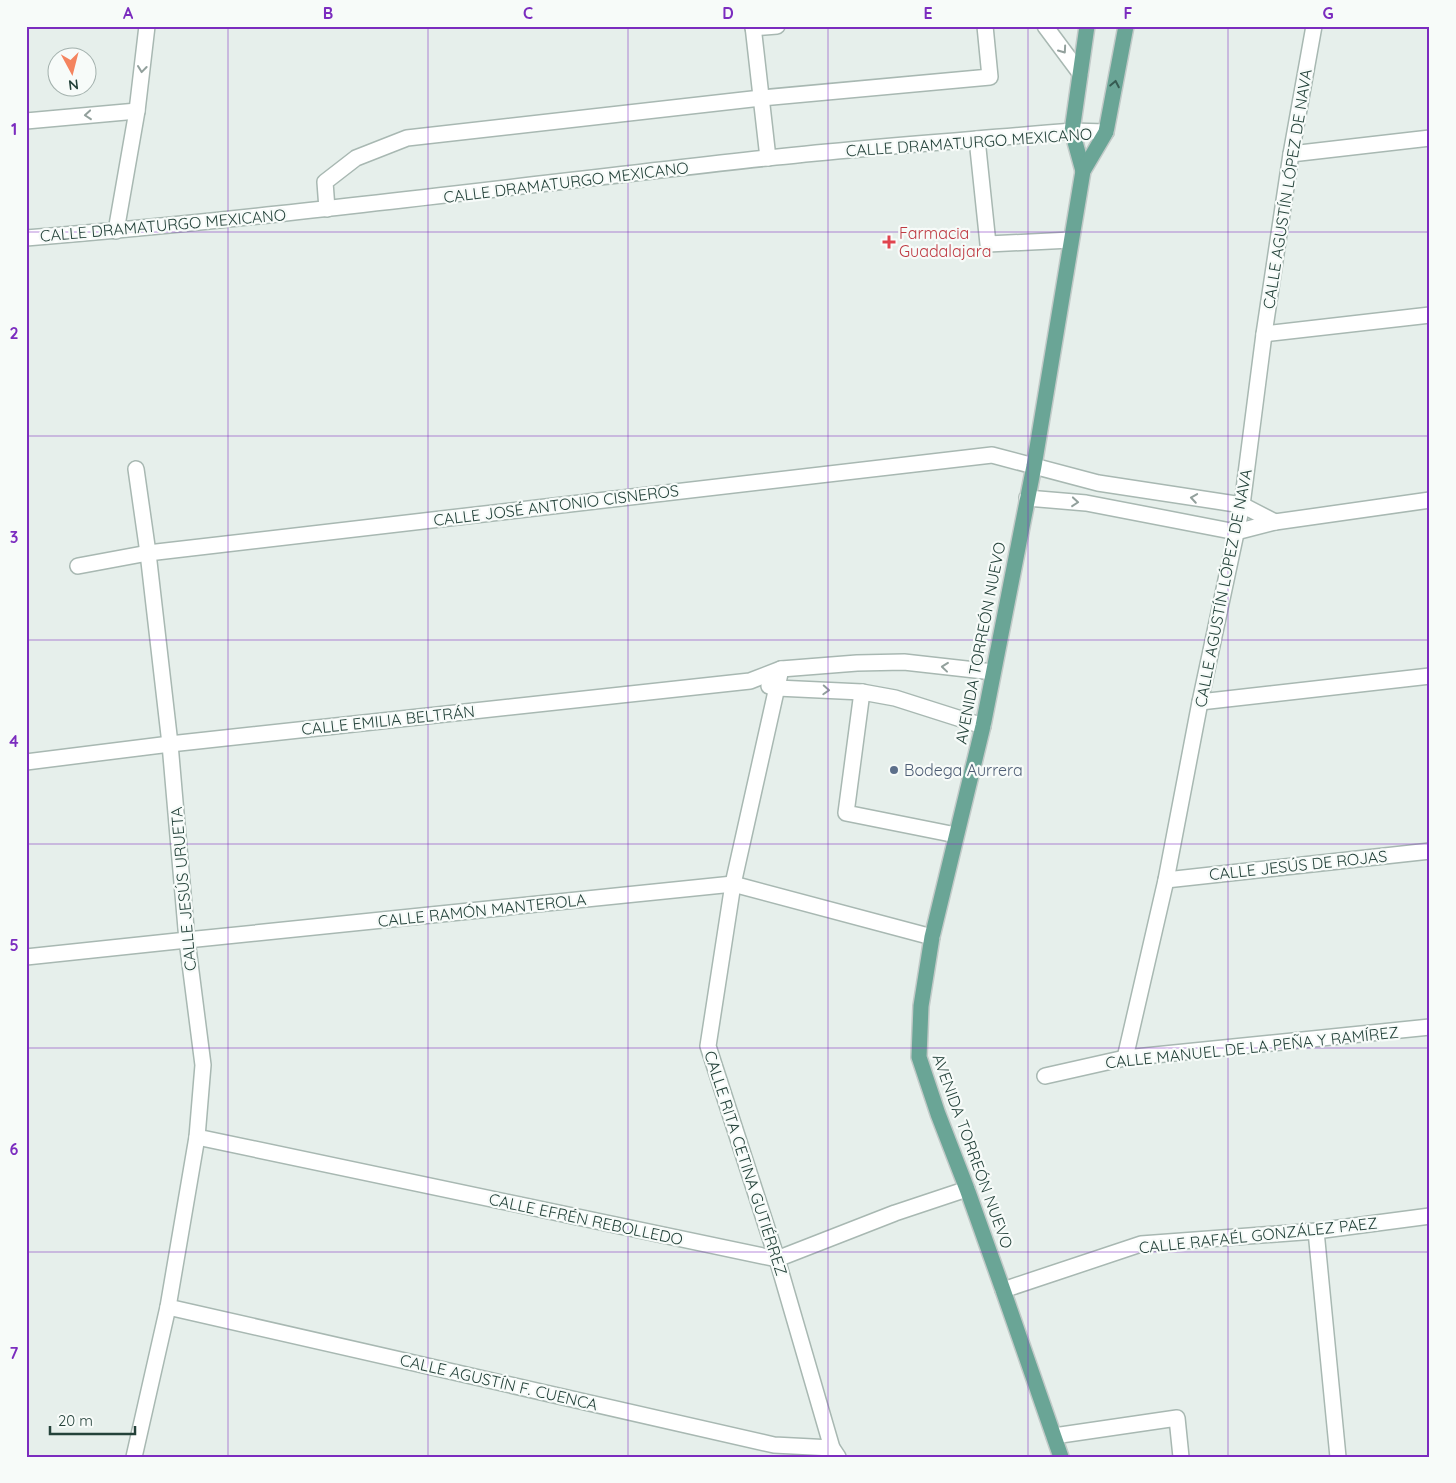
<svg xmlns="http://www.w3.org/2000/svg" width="1456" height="1483" font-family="Quicksand,sans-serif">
<rect width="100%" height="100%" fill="#e6efeb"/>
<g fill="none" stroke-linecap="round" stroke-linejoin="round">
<g stroke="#a8b8b2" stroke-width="18">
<g id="minor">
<polyline points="753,26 768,158"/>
<polyline points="1045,26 1080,73"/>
<polyline points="753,28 777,26"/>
<polyline points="26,121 137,111"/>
<polyline points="977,139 988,244 1071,240"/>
<polyline points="1291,154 1430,138"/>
<polyline points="327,209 325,182 356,158 407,138 761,98 990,77 985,26"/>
<polyline points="116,231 137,111 147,26"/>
<path d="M26,238c248,-20 494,-53 741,-80 101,-11 203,-18 305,-27l34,1"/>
<polyline points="1264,334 1430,315"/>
<polyline points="1027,498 1086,503 1236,532 1275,522 1430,500"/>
<polyline points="78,566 148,553 992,455 1098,483 1242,505 1275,522"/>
<polyline points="781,669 733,884 708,1046 777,1259 832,1448 838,1457"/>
<polyline points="769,686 777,688 862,692 895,698 983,726"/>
<polyline points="862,692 846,813 956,835"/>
<polyline points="1200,702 1430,676"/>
<polyline points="26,762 170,744 750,681 781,669 857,663 904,662 993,672"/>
<polyline points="1166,880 1430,851"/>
<polyline points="26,957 187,940 733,884 932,937"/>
<polyline points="1125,1058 1166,880 1200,702 1242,505 1264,334 1291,154 1314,26"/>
<polyline points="1045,1076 1125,1058 1430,1027"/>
<polyline points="197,1137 777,1259 895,1213 967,1189"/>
<polyline points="1316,1231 1338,1457"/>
<polyline points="1003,1290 1141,1244 1316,1231 1430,1216"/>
<polyline points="168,1307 774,1445 832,1448"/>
<polyline points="1054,1436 1177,1418 1181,1457"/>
<polyline points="134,1457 168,1307 197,1137 203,1065 187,940 170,744 148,553 136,469"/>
</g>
</g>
<g stroke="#c2cac8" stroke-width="18">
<g id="major">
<polyline points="1083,171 1072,131 1087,26"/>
<polyline points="1061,1457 1003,1290 967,1189 938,1114 919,1057 921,1006 932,937 983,726 1034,466 1083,171 1106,132 1126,26"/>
</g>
</g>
<use href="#minor" stroke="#fff" stroke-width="15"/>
<use href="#major" stroke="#6aa596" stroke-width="15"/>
</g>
<defs><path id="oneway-chevron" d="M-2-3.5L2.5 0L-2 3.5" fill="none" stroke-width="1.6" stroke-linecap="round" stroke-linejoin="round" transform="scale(1.25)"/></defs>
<g stroke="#92a09c">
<use href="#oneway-chevron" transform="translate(1063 50) rotate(55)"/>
<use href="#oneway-chevron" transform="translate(142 69) rotate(97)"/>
<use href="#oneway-chevron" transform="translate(88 115) rotate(175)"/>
<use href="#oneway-chevron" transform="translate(1194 498) rotate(-171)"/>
<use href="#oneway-chevron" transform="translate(1075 502) rotate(5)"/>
<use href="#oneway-chevron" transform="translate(945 667) rotate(-174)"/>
<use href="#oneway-chevron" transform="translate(826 690) rotate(3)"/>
</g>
<use stroke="#365b51" href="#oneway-chevron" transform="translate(1115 84) rotate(-79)"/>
<path fill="none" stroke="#7b2cbf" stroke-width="1" stroke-opacity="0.55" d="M228,26v1431M428,26v1431M628,26v1431M828,26v1431M1028,26v1431M1228,26v1431M26,232h1404M26,436h1404M26,640h1404M26,844h1404M26,1048h1404M26,1252h1404"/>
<path fill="#e0444e" stroke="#f7fbf9" stroke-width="2" d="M886.5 234.5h5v5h5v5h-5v5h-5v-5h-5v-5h5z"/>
<circle fill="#5c6f8a" stroke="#f7fbf9" stroke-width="2" cx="894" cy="770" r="5"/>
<g text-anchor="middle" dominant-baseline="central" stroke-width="4.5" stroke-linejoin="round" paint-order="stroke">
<g font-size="16" fill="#24423a" stroke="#f7fbf9">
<text transform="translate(969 142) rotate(-4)">CALLE DRAMATURGO MEXICANO</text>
<text transform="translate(566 182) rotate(-7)">CALLE DRAMATURGO MEXICANO</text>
<text transform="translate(1287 189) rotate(-81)">CALLE AGUSTÍN LÓPEZ DE NAVA</text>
<text transform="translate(163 225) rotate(-5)">CALLE DRAMATURGO MEXICANO</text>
<text transform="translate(556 505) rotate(-7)">CALLE JOSÉ ANTONIO CISNEROS</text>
<text transform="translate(1223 588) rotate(-79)">CALLE AGUSTÍN LÓPEZ DE NAVA</text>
<text transform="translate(980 643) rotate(-79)">AVENIDA TORREÓN NUEVO</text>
<text transform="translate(388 720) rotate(-6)">CALLE EMILIA BELTRÁN</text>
<text transform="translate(1298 865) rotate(-6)">CALLE JESÚS DE ROJAS</text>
<text transform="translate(183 889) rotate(-95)">CALLE JESÚS URUETA</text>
<text transform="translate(482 910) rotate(-6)">CALLE RAMÓN MANTEROLA</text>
<text transform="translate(1252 1047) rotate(-6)">CALLE MANUEL DE LA PEÑA Y RAMÍREZ</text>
<text transform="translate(973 1151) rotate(70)">AVENIDA TORREÓN NUEVO</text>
<text transform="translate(746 1163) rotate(72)">CALLE RITA CETINA GUTIÉRREZ</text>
<text transform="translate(586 1219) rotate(12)">CALLE EFRÉN REBOLLEDO</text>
<text transform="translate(1258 1235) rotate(-6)">CALLE RAFAÉL GONZÁLEZ PAEZ</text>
<text transform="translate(499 1382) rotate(13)">CALLE AGUSTÍN F. CUENCA</text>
</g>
<g font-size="16" fill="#be3a42" stroke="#f7fbf9" text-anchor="start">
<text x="899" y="233">Farmacia<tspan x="899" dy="18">Guadalajara</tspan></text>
</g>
<g font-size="16" fill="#4e5e75" stroke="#f7fbf9" text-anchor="start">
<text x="904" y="770">Bodega Aurrera</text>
</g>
</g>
<rect width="1456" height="1483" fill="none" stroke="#f7fbf9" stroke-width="55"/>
<g transform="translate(72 72) rotate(173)"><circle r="24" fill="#f7fbf9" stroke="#a3b1ad"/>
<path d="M0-4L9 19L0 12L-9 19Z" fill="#f4845f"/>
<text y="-8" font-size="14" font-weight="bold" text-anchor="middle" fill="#24423a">N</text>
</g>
<path d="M50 1426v8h85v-8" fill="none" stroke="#24423a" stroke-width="2.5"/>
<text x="58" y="1426" font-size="15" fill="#24423a" stroke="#f7fbf9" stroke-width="4" paint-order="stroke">20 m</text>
<rect x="28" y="28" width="1400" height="1428" fill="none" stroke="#7b2cbf" stroke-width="2"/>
<g font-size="16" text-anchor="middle" font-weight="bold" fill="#7b2cbf">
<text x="128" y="19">A</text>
<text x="328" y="19">B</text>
<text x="528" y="19">C</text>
<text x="728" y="19">D</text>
<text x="928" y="19">E</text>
<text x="1128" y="19">F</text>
<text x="1328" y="19">G</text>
<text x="14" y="135">1</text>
<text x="14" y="339">2</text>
<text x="14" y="543">3</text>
<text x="14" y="747">4</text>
<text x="14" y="951">5</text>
<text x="14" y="1155">6</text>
<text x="14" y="1359">7</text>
</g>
</svg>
